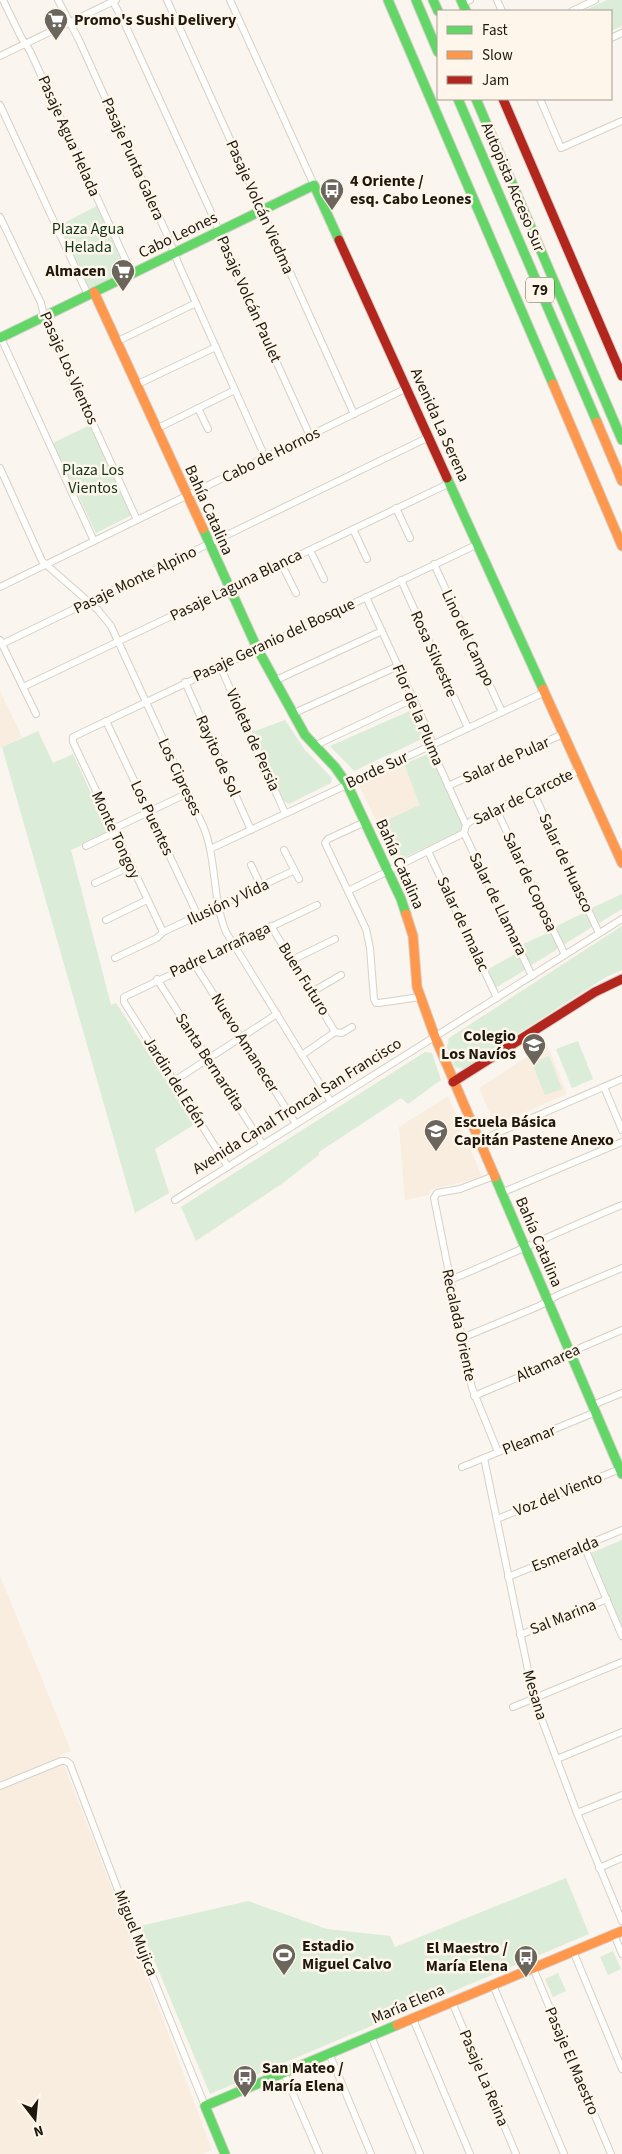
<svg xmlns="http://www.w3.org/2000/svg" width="622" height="2154" font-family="'Source Sans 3',sans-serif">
<rect width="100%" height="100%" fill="#faf5ee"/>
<g fill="#f8edde">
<polygon points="0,691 22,737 0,748"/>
<polygon points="404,764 421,805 378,824 359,785"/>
<polygon points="547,1044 567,1094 495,1125 479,1088"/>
<polygon points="448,1096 482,1177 429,1190 429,1195 405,1200 399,1127"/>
<polygon points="0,1576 71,1751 60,1755 158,2006 212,2150 201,2154 0,2154"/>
</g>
<g fill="#dbecd9">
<polygon points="607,0 622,0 622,26 611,31 611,11 583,11"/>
<polygon points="97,206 126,271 88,289 58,226"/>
<polygon points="90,425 132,515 96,533 53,443"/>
<polygon points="412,710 424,738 354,771 330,746"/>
<polygon points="285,720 305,750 332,778 331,783 289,804 284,801 252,732"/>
<polygon points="38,731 53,763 73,754 109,833 71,850 111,1005 116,1003 195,1124 155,1149 169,1193 135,1213 2,747"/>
<polygon points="430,753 463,825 461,831 395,862 378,824 420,805 404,764"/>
<polygon points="622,894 622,909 599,923 592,908"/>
<polygon points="585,912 592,927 563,945 555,927"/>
<polygon points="622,926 622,970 606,977 463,1069 455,1067 447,1047 449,1038"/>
<polygon points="550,932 559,948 530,966 521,945"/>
<polygon points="517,953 525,970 495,988 487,970"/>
<polygon points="578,1041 593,1079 572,1088 556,1049"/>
<polygon points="425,1052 432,1053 441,1080 408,1104 401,1098 319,1152 319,1155 283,1183 196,1241 181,1207"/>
<polygon points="549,1056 562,1089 545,1095 532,1063"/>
<polygon points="622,1540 622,1627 591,1553"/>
<polygon points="566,1878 589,1934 210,2094 140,1926 248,1901 327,1929 390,1936 395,1947"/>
<polygon points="613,1951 621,1969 608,1975 600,1957"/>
<polygon points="558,1973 566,1991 553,1997 545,1979"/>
</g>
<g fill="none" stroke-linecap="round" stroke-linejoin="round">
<g stroke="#d6d0c7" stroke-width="8">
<g id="street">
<polyline points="3,0 21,37 30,51 132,274"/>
<polyline points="58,0 79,40 169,239 178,263 265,457"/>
<polyline points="112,0 124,22 215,221 222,242 310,436"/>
<polyline points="167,0 354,414"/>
<polyline points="230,0 314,185"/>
<polyline points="497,0 502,11"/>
<polyline points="463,4 470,0"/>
<polyline points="572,11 595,0"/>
<polyline points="611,38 622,33"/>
<polyline points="0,56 116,0"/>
<polyline points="540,99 561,148 622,121"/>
<polyline points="0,105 88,295"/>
<polyline points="0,217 41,303 44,316 137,520"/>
<polyline points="0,336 94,541"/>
<polyline points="116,342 196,303"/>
<polyline points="136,385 216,347"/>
<polyline points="198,408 208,429"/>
<polyline points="156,429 235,390"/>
<path d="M0,468l42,93 56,49 13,16 93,202c13,34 8,70 22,104l105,170"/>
<polyline points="396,508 410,538"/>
<polyline points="353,529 367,559"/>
<polyline points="310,550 324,579"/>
<polyline points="281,563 296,593"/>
<polyline points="434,564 502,712"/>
<polyline points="401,580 468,728"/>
<polyline points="0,587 407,388"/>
<polyline points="366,597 430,735 433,752 466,825 464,833"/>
<polyline points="0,640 36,714"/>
<polyline points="2,644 429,437"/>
<polyline points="220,666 285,813"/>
<polyline points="274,681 382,631"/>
<polyline points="185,682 251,830"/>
<polyline points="23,687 450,483"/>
<polyline points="292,714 398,666"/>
<polyline points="106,721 198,916"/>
<polyline points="314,746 413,699"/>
<polyline points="448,786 563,734"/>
<polyline points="533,792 599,933"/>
<polyline points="496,809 565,955"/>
<polyline points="365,822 328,839 325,843 366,929 370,948 374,999 376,1003 379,1003 420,997"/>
<polyline points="466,825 471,821 580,770"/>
<polyline points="113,829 188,793"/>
<polyline points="464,833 532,976"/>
<polyline points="86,846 115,832"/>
<polyline points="210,849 545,692"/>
<polyline points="284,850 299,879"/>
<polyline points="428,851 497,998"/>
<polyline points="251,865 261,886"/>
<polyline points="95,883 131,866"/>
<polyline points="348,891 464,833"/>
<polyline points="106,920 147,900"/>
<polyline points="271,926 335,1032"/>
<polyline points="163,932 73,742 73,737 478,544"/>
<polyline points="163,932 293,871"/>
<polyline points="115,958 157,938 163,932"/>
<polyline points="292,960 335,939"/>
<polyline points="193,962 296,1124"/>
<polyline points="157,979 263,1145"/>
<polyline points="312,992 341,975"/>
<polyline points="335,1032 342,1033 352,1027"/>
<polyline points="302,1055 335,1032"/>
<polyline points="174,1081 277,1014"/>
<polyline points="604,1087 622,1130"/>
<polyline points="479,1141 622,1079"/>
<polyline points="228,1167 124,1002 124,997 317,905"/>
<polyline points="494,1176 460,1189 437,1193 434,1198 472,1388 498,1452"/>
<polyline points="501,1193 622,1142"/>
<polyline points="175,1200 622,919"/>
<path d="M450,1280c58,-24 114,-51 172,-75"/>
<polyline points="462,1338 539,1306 558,1295 622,1268"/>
<polyline points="474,1396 562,1359 580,1348 622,1330"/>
<polyline points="593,1405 622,1393"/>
<polyline points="484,1458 534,1699 577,1813 622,1921"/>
<polyline points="462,1467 596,1412"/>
<polyline points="497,1519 620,1469"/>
<polyline points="584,1546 622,1636"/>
<polyline points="508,1577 622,1530"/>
<polyline points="520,1635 607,1599"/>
<polyline points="513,1707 622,1662"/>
<polyline points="557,1759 622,1732"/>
<polyline points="0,1786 61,1761 66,1761 70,1764 126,1911 205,2106"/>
<polyline points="577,1813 622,1795"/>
<polyline points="599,1868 622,1858"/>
<polyline points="614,1934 622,1954"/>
<polyline points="573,1951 622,2069"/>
<polyline points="533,1968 611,2154"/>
<polyline points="493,1985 564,2154"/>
<polyline points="452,2002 516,2154"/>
<polyline points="413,2019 470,2154"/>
<polyline points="371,2036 420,2154"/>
<polyline points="329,2053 371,2154"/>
<polyline points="284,2073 319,2154"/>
</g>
</g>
<g stroke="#d6d0c7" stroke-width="11">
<g id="fast">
<polyline points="388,0 553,384"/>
<polyline points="416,0 438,52"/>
<polyline points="433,0 438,11"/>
<polyline points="461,0 466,11"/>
<polyline points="458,99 597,422"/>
<polyline points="476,99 622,440"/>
<polyline points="0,338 314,185 339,240"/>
<polyline points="447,478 543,689"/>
<polyline points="203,529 257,648 305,735 335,767 347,784 401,899 406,914"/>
<polyline points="495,1177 622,1474"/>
<polyline points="225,2154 205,2106 397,2025"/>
</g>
</g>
<g stroke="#d6d0c7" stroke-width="11">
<g id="slow">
<polyline points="94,292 203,529"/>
<polyline points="553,384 622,546"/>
<polyline points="597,422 622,481"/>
<polyline points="543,689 622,863"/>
<polyline points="406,914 413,936 417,987 435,1037 495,1177"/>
<polyline points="397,2025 622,1931"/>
</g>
</g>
<g stroke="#d6d0c7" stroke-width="11">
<g id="jam">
<polyline points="503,99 622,376"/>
<polyline points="339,240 447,478"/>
<polyline points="453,1082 595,992 622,979"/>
</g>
</g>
<use href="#street" stroke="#fefefc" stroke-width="6"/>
<use href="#fast" stroke="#63d668" stroke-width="9"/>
<use href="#slow" stroke="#ff974d" stroke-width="9"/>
<use href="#jam" stroke="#b3261e" stroke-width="9"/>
</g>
<defs>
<g id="supermarket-pin" transform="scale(1.25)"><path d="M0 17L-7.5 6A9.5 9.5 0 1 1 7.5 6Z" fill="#6b655c" stroke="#fef6ea"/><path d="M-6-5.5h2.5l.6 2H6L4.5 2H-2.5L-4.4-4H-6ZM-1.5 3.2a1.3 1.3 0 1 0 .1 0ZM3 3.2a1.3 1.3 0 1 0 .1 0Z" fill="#fff"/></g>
<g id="bus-pin" transform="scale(1.25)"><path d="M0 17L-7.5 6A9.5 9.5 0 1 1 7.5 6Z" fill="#6b655c" stroke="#fef6ea"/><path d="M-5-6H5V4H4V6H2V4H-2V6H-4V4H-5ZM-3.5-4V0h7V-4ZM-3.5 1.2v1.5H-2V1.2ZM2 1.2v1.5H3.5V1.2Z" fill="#fff"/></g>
<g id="school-pin" transform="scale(1.25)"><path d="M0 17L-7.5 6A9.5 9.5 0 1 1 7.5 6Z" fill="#6b655c" stroke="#fef6ea"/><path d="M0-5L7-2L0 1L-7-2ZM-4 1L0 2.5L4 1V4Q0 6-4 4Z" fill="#fff"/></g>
<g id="stadium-pin" transform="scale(1.25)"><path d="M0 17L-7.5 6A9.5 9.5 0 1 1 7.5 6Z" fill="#6b655c" stroke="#fef6ea"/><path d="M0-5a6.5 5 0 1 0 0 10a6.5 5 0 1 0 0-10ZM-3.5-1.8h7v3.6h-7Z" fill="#fff"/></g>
</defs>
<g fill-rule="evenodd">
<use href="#supermarket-pin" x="56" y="20"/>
<use href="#bus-pin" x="332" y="190"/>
<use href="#supermarket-pin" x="123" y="271"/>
<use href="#school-pin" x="534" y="1045"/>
<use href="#school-pin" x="436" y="1131"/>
<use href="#stadium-pin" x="284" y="1955"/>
<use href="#bus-pin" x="526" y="1957"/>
<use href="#bus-pin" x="245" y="2077"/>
</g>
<g text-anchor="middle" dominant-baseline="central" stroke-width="5" stroke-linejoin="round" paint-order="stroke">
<rect fill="#fef6ea" stroke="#615b4f" stroke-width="1" x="526" y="277.5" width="28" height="25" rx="4"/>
<g font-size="15" font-weight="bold" fill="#1e180d">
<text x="540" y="290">79</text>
</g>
<g font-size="16" font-weight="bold" fill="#1e180d" stroke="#fef6ea" text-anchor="start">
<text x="74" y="20">Promo's Sushi Delivery</text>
<text x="350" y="181">4 Oriente /<tspan x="350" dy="18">esq. Cabo Leones</tspan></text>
<text x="106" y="271" text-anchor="end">Almacen</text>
<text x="516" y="1036" text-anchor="end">Colegio<tspan x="516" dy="18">Los Navíos</tspan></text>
<text x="454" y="1122">Escuela Básica<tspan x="454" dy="18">Capitán Pastene Anexo</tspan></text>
<text x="302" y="1946">Estadio<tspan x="302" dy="18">Miguel Calvo</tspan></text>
<text x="508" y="1948" text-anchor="end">El Maestro /<tspan x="508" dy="18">María Elena</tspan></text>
<text x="262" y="2068">San Mateo /<tspan x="262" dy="18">María Elena</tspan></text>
</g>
<g font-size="16" fill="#1e180d" stroke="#fef6ea">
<text transform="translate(69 136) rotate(66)">Pasaje Agua Helada</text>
<text transform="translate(133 159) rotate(66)">Pasaje Punta Galera</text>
<text transform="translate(513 187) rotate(67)">Autopista Acceso Sur</text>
<text transform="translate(260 207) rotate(66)">Pasaje Volcán Viedma</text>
<text transform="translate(178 235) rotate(-26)">Cabo Leones</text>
<text transform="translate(249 299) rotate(66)">Pasaje Volcán Paulet</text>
<text transform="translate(69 368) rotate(66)">Pasaje Los Vientos</text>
<text transform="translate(440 425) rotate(66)">Avenida La Serena</text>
<text transform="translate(271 455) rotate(-26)">Cabo de Hornos</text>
<text transform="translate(209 510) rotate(66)">Bahía Catalina</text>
<text transform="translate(135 580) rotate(-26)">Pasaje Monte Alpino</text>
<text transform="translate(236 585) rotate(-26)">Pasaje Laguna Blanca</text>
<text transform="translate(468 638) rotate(65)">Lino del Campo</text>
<text transform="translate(274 640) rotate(-25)">Pasaje Geranio del Bosque</text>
<text transform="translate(434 654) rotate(66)">Rosa Silvestre</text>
<text transform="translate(418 715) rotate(67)">Flor de la Pluma</text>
<text transform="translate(253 740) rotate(66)">Violeta de Persia</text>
<text transform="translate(218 756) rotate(66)">Rayito de Sol</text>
<text transform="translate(506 760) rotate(-24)">Salar de Pular</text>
<text transform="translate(377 770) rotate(-25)">Borde Sur</text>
<text transform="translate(180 777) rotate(65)">Los Cipreses</text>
<text transform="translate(523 797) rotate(-26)">Salar de Carcote</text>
<text transform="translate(152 818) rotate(65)">Los Puentes</text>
<text transform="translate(116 835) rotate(65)">Monte Tongoy</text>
<text transform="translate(566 863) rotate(65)">Salar de Huasco</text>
<text transform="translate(400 864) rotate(66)">Bahía Catalina</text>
<text transform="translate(530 882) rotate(65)">Salar de Coposa</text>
<text transform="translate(228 902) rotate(-25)">Ilusión y Vida</text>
<text transform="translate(498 904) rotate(64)">Salar de Llamara</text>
<text transform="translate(463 924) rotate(65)">Salar de Imalac</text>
<text transform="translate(220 950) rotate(-25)">Padre Larrañaga</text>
<text transform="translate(304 979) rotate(58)">Buen Futuro</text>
<text transform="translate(245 1043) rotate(58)">Nuevo Amanecer</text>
<text transform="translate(210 1062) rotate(57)">Santa Bernardita</text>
<text transform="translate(175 1082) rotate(58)">Jardin del Edén</text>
<text transform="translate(297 1106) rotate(-32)">Avenida Canal Troncal San Francisco</text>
<text transform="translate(539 1242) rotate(67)">Bahía Catalina</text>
<text transform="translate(459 1325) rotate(78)">Recalada Oriente</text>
<text transform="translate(548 1363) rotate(-25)">Altamarea</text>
<text transform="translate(529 1440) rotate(-22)">Pleamar</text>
<text transform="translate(558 1494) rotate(-22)">Voz del Viento</text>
<text transform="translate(565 1554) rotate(-22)">Esmeralda</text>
<text transform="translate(563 1617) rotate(-22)">Sal Marina</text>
<text transform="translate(535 1695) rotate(73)">Mesana</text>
<text transform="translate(136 1933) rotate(68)">Miguel Mujica</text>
<text transform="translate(408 2004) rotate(-23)">María Elena</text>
<text transform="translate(572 2061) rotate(67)">Pasaje El Maestro</text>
<text transform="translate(484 2078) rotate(67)">Pasaje La Reina</text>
</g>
<g font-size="16" fill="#10351a" stroke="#fef6ea">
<text x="88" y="229">Plaza Agua<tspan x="88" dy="18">Helada</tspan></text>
<text x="93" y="470">Plaza Los<tspan x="93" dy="18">Vientos</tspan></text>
</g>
</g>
<rect x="437" y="10" width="175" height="90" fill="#fef6ea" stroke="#a49d92"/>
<rect x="447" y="26" width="25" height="8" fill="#63d668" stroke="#a49d92"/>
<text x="482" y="35" font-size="15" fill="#1e180d">Fast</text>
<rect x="447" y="51" width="25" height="8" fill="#ff974d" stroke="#a49d92"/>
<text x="482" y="60" font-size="15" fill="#1e180d">Slow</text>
<rect x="447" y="76" width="25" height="8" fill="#b3261e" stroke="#a49d92"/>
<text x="482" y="85" font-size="15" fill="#1e180d">Jam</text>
<g transform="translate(35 2119) rotate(164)" stroke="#fef6ea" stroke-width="4" paint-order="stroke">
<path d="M0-4L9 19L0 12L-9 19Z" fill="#1e180d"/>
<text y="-8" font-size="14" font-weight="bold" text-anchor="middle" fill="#1e180d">N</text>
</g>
</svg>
